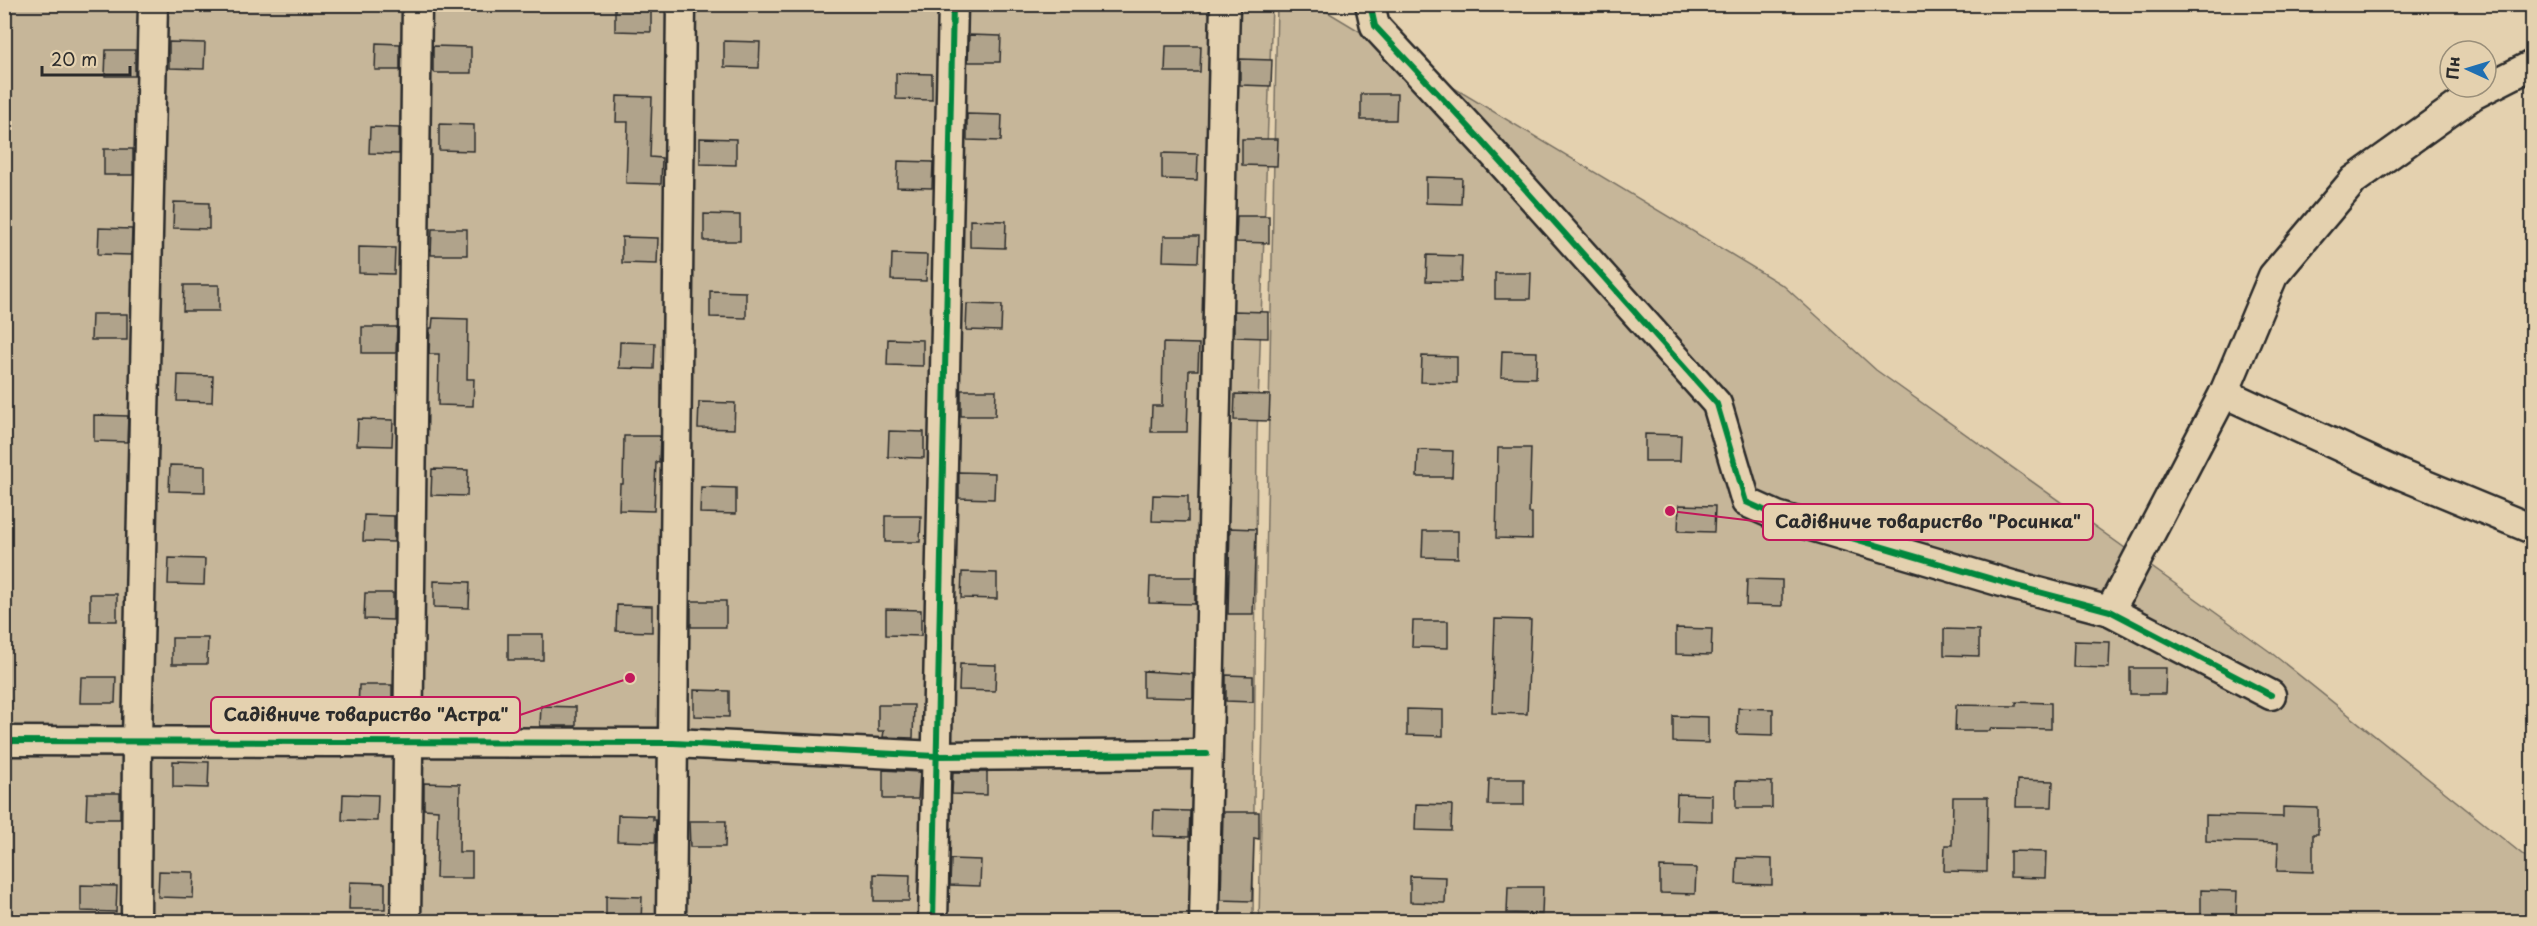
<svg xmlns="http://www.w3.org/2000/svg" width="2537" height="926" font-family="'Playpen Sans',sans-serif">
<rect width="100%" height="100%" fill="#e4d1af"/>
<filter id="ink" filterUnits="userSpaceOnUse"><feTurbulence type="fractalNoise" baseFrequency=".0167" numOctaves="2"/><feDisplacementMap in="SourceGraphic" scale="12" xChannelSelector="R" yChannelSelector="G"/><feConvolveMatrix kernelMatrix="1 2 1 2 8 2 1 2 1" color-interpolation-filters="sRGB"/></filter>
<g filter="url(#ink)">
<g fill="#c6b699" stroke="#787062" stroke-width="1.5">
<polygon points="1277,4 1316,5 1784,286 1876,370 2269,651 2532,862 2532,922 1259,922"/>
<polygon points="5,5 1272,5 1257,434 1253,921 5,922"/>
</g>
<g fill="#b0a38b" stroke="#2b2b2b" stroke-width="1.5">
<polygon points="615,5 651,6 651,32 615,31"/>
<polygon points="969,35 1001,36 1000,62 968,62"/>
<polygon points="724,41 760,42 759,68 724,67"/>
<polygon points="169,42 205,43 204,69 169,68"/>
<polygon points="376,43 400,44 400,70 375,70"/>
<polygon points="433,46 471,47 471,73 435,73 433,71"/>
<polygon points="1166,46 1201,46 1200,72 1165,72"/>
<polygon points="106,50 135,50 135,76 105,76"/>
<polygon points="1240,59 1272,60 1271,86 1240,85"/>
<polygon points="896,73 932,74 932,100 896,99"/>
<polygon points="1361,94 1397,94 1396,120 1361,120"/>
<polygon points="617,96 652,97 650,157 662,158 661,184 626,183 628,122 616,122"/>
<polygon points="967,114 1002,115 1001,141 967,140"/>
<polygon points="439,124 474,125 474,151 439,150"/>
<polygon points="370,127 399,128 399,154 369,153"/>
<polygon points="700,138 736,139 736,165 700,164"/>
<polygon points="1242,139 1278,139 1277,166 1242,165"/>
<rect x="104" y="149" width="29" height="26"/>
<polygon points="1162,153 1198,154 1197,180 1162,179"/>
<polygon points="898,161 933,162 932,188 897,187"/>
<polygon points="1426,177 1462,178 1461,204 1426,203"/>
<polygon points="174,202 209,203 209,229 173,228"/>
<polygon points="704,214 740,215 740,241 704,241"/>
<polygon points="1237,216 1269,216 1269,243 1236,242"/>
<polygon points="970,220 1006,221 1005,248 970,247"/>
<polygon points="99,228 132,229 131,255 98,254"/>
<polygon points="432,229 467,229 467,255 431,255"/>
<polygon points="1164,236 1199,236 1198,262 1163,261"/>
<polygon points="622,237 658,238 657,264 622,263"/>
<polygon points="359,247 395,248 394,274 359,273"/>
<polygon points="892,254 927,255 926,281 891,280"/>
<polygon points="1427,255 1462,256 1461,282 1426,281"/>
<polygon points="1495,273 1531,273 1530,299 1495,299"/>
<polygon points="184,285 219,285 219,311 183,311"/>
<polygon points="710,291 746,292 746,318 710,317"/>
<polygon points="967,304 1002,305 1001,331 966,330"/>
<polygon points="1234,311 1268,312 1268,338 1234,337"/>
<polygon points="92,314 127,314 127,340 91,340"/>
<polygon points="433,318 468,319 467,379 474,379 473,406 438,405 439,354 429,354 430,328 432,328"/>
<polygon points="362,327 397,327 396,353 362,353"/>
<polygon points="888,339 923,340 923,366 887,365"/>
<polygon points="620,342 655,343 654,369 619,368"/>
<polygon points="1163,343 1199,344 1198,370 1189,370 1187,432 1151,432 1152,406 1162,406"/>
<polygon points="1502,351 1537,352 1536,378 1501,377"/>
<polygon points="1422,356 1457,357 1457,383 1421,382"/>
<polygon points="178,375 213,376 212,402 177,401"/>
<polygon points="961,390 996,390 995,416 961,416"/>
<polygon points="1235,394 1270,395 1269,421 1234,420"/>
<polygon points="699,402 735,403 734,429 698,428"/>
<polygon points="94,415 128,416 127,442 94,441"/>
<polygon points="358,419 393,420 392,446 357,445"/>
<polygon points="889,431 924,432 924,458 888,457"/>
<polygon points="1645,434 1681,435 1680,461 1645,461"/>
<polygon points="624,436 660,436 659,463 656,462 654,511 619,510 620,484 623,484"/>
<polygon points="1498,448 1531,448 1529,513 1532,513 1532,539 1496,538"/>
<polygon points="1418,450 1453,451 1452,477 1417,477"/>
<polygon points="170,465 205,466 205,492 169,491"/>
<polygon points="432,469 468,470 467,496 431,495"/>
<polygon points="959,472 995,473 994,499 959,498"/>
<polygon points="701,487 736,488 736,514 700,513"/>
<polygon points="1153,495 1188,496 1188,522 1152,521"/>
<polygon points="1679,505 1715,506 1714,532 1678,531"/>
<polygon points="364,515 394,516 394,542 363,541"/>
<polygon points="885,516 921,516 920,542 885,542"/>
<polygon points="1230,528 1256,529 1253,614 1228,614"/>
<polygon points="1423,531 1458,531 1458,558 1422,557"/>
<polygon points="169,558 205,559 204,585 168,584"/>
<polygon points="962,572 997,573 997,599 961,598"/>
<polygon points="1150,577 1195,577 1195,604 1149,603"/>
<polygon points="1747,579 1782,580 1782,606 1746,605"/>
<polygon points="434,581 470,582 469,608 434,607"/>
<polygon points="365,593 393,593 393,620 364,619"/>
<rect x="90" y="594" width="27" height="27"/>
<rect x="691" y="601" width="35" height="26"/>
<polygon points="617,605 652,606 652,632 616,631"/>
<polygon points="886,609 921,610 921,636 886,635"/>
<polygon points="1495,619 1531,620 1527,714 1492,713"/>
<polygon points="1413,621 1448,621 1448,648 1412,647"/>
<polygon points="1676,628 1712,629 1711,655 1676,654"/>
<polygon points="1944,629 1979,630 1979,656 1944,655"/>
<rect x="508" y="634" width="35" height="26"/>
<polygon points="172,638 208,638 207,664 172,664"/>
<polygon points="2074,641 2110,642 2109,668 2073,667"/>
<polygon points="960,664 996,665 995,691 959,690"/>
<polygon points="2130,668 2166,668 2165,694 2130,694"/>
<polygon points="1143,671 1193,674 1193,698 1143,697"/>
<polygon points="1226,675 1253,676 1253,702 1226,701"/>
<polygon points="81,677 116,677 115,703 80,703"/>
<polygon points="359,685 392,685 392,712 358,711"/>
<polygon points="694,690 729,691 729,717 694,716"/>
<polygon points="2016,702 2051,703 2051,729 1991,728 1990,731 1955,731 1956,705 2016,706"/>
<polygon points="878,705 914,705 913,738 883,737 884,731 878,731"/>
<polygon points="541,706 576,707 576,726 540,726"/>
<polygon points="1738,708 1773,709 1773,735 1737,734"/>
<polygon points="1407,709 1443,710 1443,736 1407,735"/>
<polygon points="1673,716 1708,717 1708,743 1673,742"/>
<polygon points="173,761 209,762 208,788 173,787"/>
<polygon points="883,770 920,772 918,799 883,799"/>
<polygon points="953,772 987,772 987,795 952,794"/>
<polygon points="1489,779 1524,779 1524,805 1488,805"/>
<polygon points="2017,780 2053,781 2052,807 2016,807"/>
<polygon points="1736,781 1772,782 1772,808 1736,808"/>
<polygon points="424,783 460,784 459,852 472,852 472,878 436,878 438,810 424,809"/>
<polygon points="87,793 120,793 120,819 86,819"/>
<polygon points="343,794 378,795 377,821 342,820"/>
<polygon points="1677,794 1712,795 1712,821 1676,820"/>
<polygon points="1953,797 1988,797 1987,872 1944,871 1945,845 1952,845"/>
<polygon points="1416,804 1452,805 1451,831 1415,830"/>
<polygon points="2283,807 2318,808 2318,834 2313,834 2313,872 2277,871 2278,843 2206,841 2206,815 2283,817"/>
<polygon points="1154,810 1190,811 1189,837 1153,836"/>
<polygon points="1223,812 1259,812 1259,839 1254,838 1252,901 1221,900"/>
<polygon points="618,815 653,816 653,820 656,820 655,842 617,841"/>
<polygon points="689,821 726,821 725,847 690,847"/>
<polygon points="2010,851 2046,852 2045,878 2010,877"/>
<polygon points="1737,858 1772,859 1772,885 1736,884"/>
<polygon points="951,859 981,860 980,886 950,885"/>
<polygon points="1660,867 1696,868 1695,894 1660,893"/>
<polygon points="159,871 194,872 193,898 158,897"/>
<polygon points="874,874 910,875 909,901 874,901"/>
<polygon points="1410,876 1446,877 1445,903 1410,902"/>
<polygon points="350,882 385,883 385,909 349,909"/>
<polygon points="81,885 117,886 116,912 81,911"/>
<polygon points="1508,887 1543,887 1542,914 1507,913"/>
<polygon points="2201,890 2237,891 2236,917 2201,916"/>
<polygon points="606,896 642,897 641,921 606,921"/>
</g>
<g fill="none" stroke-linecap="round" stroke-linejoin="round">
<g stroke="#2b2b2b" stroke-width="33">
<g id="street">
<polyline points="1370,4 1375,26 1482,141 1717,404 1746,502 1777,516 2012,585 2110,611 2271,695"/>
<polyline points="2224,393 2399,474 2532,529"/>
<polyline points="2110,611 2224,393 2273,276 2354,180 2473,95 2532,65"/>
<polyline points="4,741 673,743 936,756 1207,754"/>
<polyline points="136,922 137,740 153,4"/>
<polyline points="406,922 417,4"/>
<polyline points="671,922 681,4"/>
<polyline points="933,922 953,4"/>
<polyline points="1204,922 1225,4"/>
</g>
</g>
<use href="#street" stroke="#e4d1af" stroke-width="28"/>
<g stroke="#e4d1af" stroke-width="10">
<g id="cycleway">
<polyline points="1370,4 1375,26 1482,141 1717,404 1746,502 1777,516 2012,585 2110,611 2271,695"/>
<polyline points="4,741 673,743 936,756 1207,754"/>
<polyline points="933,922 953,4"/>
</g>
</g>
<use href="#cycleway" stroke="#00873e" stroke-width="6"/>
</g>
</g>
<path fill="none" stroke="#c2185b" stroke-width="2" d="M1670 511L1763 522M630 678L520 715"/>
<g fill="#c2185b" stroke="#e4d1af" stroke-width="2">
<circle cx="1670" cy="511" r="6"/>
<circle cx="630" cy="678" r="6"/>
</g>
<g fill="#e4d1af" stroke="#c2185b" stroke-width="2">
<rect x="1763" y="504" width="330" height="36" rx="6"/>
<rect x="211" y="697" width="309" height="36" rx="6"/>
</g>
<g font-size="18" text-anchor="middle" font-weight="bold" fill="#2b2b2b">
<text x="1928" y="528">Садівниче товариство "Росинка"</text>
<text x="366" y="721">Садівниче товариство "Астра"</text>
</g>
<rect width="2537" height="926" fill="none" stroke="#e4d1af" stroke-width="24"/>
<rect x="12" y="12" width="2513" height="902" fill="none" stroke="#2b2b2b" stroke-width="2" filter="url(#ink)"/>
<g transform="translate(2468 69) rotate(274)"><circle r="28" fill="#e4d1af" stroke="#9a8f7a" stroke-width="1.5"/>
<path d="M0-4.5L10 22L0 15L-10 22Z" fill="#1f6fb2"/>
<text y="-9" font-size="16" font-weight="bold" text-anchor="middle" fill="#2b2b2b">Пн</text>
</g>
<path d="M42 66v9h88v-9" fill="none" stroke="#2b2b2b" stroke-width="3"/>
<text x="51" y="66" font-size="18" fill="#2b2b2b" stroke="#e4d1af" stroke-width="4.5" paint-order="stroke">20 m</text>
</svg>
